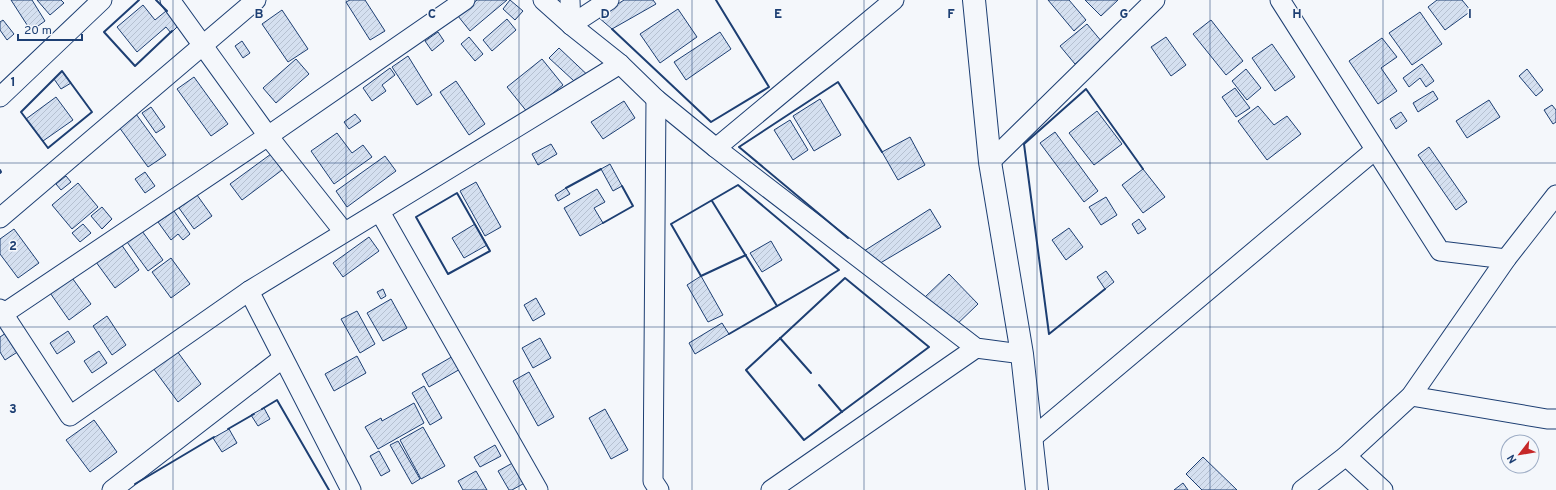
<svg xmlns="http://www.w3.org/2000/svg" width="1556" height="490" font-family="Overpass,sans-serif">
<defs>
<pattern id="building-hatch" width="6" height="6" patternUnits="userSpaceOnUse"><rect width="6" height="6" fill="#d5e0f0"/><path d="M-1 1l2-2M0 6l6-6M5 7l2-2" fill="none" stroke="#b6c1d1"/></pattern>
</defs>
<rect width="100%" height="100%" fill="#f4f7fb"/>
<g fill="url(#building-hatch)" stroke="#1d3f73">
<polygon points="11,0 32,0 45,21 31,31"/>
<polygon points="37,0 61,0 64,3 50,15"/>
<polygon points="350,0 365,0 385,31 370,40 346,2"/>
<polygon points="477,0 507,0 470,31 458,16"/>
<polygon points="510,0 523,11 515,20 503,9"/>
<polygon points="624,0 653,0 656,4 612,29 598,17"/>
<polygon points="1048,0 1069,0 1086,20 1074,31"/>
<polygon points="1085,0 1118,0 1101,16"/>
<polygon points="1437,0 1462,0 1471,11 1445,30 1428,7"/>
<polygon points="143,5 155,20 166,11 179,25 171,33 166,27 137,52 117,27"/>
<polygon points="678,9 697,37 660,63 640,34"/>
<polygon points="282,10 308,49 288,62 262,24"/>
<polygon points="1420,12 1442,44 1412,65 1389,33"/>
<polygon points="507,19 516,30 492,51 483,40"/>
<polygon points="3,20 14,34 7,40 0,30 0,22"/>
<polygon points="1211,20 1243,61 1226,75 1193,34"/>
<polygon points="1087,24 1102,42 1075,64 1060,46"/>
<polygon points="438,32 444,41 432,51 425,41"/>
<polygon points="720,32 731,49 686,80 674,62"/>
<polygon points="469,37 483,54 475,61 461,44"/>
<polygon points="1166,37 1186,65 1171,76 1151,47"/>
<polygon points="1382,38 1397,57 1381,68 1397,91 1378,104 1349,61"/>
<polygon points="242,41 250,53 243,58 235,46"/>
<polygon points="1272,44 1295,77 1275,91 1252,58"/>
<polygon points="559,48 595,82 586,92 549,58"/>
<polygon points="408,56 432,95 417,105 392,67"/>
<polygon points="296,59 309,74 276,103 263,88"/>
<polygon points="542,59 563,85 528,113 507,87"/>
<polygon points="1422,64 1434,81 1426,87 1420,78 1409,87 1403,78"/>
<polygon points="390,68 395,75 382,85 386,91 372,101 363,88"/>
<polygon points="1246,69 1261,88 1247,100 1232,81"/>
<polygon points="1527,69 1543,90 1536,96 1519,76"/>
<polygon points="62,71 71,83 61,89 54,79"/>
<polygon points="194,77 228,124 211,136 177,89"/>
<polygon points="456,81 485,124 469,135 440,92"/>
<polygon points="1235,88 1250,108 1236,117 1222,97"/>
<polygon points="1433,91 1438,99 1418,112 1413,103"/>
<polygon points="56,97 73,120 43,141 26,119"/>
<polygon points="820,99 841,135 814,151 793,116"/>
<polygon points="1489,100 1500,117 1467,138 1456,121"/>
<polygon points="624,101 635,118 603,139 591,122"/>
<polygon points="1552,105 1556,110 1556,122 1553,124 1544,110"/>
<polygon points="1258,106 1274,125 1287,116 1301,134 1267,160 1238,121"/>
<polygon points="151,107 165,127 156,133 142,113"/>
<polygon points="1097,111 1122,144 1094,165 1069,133"/>
<polygon points="1401,112 1407,121 1396,129 1390,119"/>
<polygon points="136,114 166,155 148,167 119,127"/>
<polygon points="355,114 361,121 349,129 344,122"/>
<polygon points="790,120 808,150 793,160 774,130"/>
<polygon points="1055,132 1098,191 1084,202 1040,143"/>
<polygon points="337,133 352,153 363,145 372,157 334,184 311,151"/>
<polygon points="910,137 925,165 898,180 882,152"/>
<polygon points="551,144 557,154 538,165 532,154"/>
<polygon points="1429,147 1467,202 1456,210 1418,155"/>
<polygon points="271,154 282,170 242,200 230,184"/>
<polygon points="385,156 396,171 347,207 336,191"/>
<polygon points="610,164 622,186 613,191 601,169"/>
<polygon points="1143,169 1165,197 1143,213 1122,185"/>
<polygon points="145,172 155,186 145,193 135,179"/>
<polygon points="66,176 71,182 61,190 56,184"/>
<polygon points="476,182 501,227 485,236 460,191"/>
<polygon points="78,183 98,207 72,229 52,205"/>
<polygon points="566,188 570,194 558,201 555,195"/>
<polygon points="597,189 605,202 594,208 603,223 580,236 564,208"/>
<polygon points="197,195 212,216 194,229 179,208"/>
<polygon points="1106,197 1117,215 1101,225 1089,207"/>
<polygon points="102,207 112,219 102,229 91,216"/>
<polygon points="930,209 941,227 877,265 864,251"/>
<polygon points="174,211 190,234 183,240 178,234 171,240 158,222"/>
<polygon points="1139,219 1146,229 1138,234 1132,224"/>
<polygon points="83,224 91,233 80,242 72,233"/>
<polygon points="137,224 163,260 148,271 122,235"/>
<polygon points="475,224 487,245 464,258 452,238"/>
<polygon points="1069,228 1083,247 1066,260 1052,240"/>
<polygon points="14,229 39,263 18,278 0,254 0,239"/>
<polygon points="369,237 379,251 343,277 333,263"/>
<polygon points="771,241 782,260 762,272 750,253"/>
<polygon points="121,244 139,270 115,288 96,262"/>
<polygon points="171,258 190,284 171,298 152,272"/>
<polygon points="1106,271 1114,282 1105,289 1097,277"/>
<polygon points="949,274 978,304 953,328 924,298"/>
<polygon points="70,275 91,304 69,320 48,290"/>
<polygon points="701,276 723,315 708,322 687,285"/>
<polygon points="383,289 386,296 381,299 377,292"/>
<polygon points="536,298 545,314 533,321 524,305"/>
<polygon points="391,299 407,328 383,341 367,313"/>
<polygon points="357,311 375,344 360,353 341,319"/>
<polygon points="107,316 126,345 112,355 93,326"/>
<polygon points="722,323 729,334 695,354 689,343"/>
<polygon points="68,331 75,342 57,354 50,343"/>
<polygon points="6,333 19,351 5,360 0,352 0,337"/>
<polygon points="540,338 551,358 533,368 522,348"/>
<polygon points="99,351 107,363 92,373 84,361"/>
<polygon points="177,351 201,384 178,402 153,368"/>
<polygon points="455,355 462,368 429,387 422,374"/>
<polygon points="357,356 366,373 334,391 325,374"/>
<polygon points="529,372 554,417 538,426 513,381"/>
<polygon points="424,386 442,418 430,425 412,393"/>
<polygon points="414,403 424,423 378,449 365,427 381,418 382,421"/>
<polygon points="264,408 270,419 258,426 251,415"/>
<polygon points="605,409 628,450 611,459 589,418"/>
<polygon points="94,420 117,452 90,472 66,440"/>
<polygon points="423,427 445,466 421,479 400,440"/>
<polygon points="229,429 237,443 222,452 213,438"/>
<polygon points="398,441 420,479 412,484 390,445"/>
<polygon points="495,445 501,456 480,467 474,457"/>
<polygon points="379,451 390,471 381,476 370,456"/>
<polygon points="1203,457 1237,490 1202,490 1186,474"/>
<polygon points="518,460 530,480 512,490 509,490 498,471"/>
<polygon points="476,471 487,490 463,490 458,481"/>
<polygon points="1183,483 1188,490 1174,490"/>
</g>
<g fill="none" stroke-linecap="round" stroke-linejoin="round">
<g stroke="#1d3f73" stroke-width="21">
<g id="minor">
<polyline points="170,0 268,136 344,232"/>
<polyline points="543,0 571,25 620,64 656,99 716,148 976,348 1022,354"/>
<polyline points="570,0 571,25"/>
<polyline points="1280,0 1440,251 1506,259"/>
<polyline points="571,25 609,0"/>
<polyline points="0,97 102,0"/>
<polyline points="656,99 653,481 659,490"/>
<polyline points="716,148 894,0"/>
<polyline points="990,162 1155,0"/>
<polyline points="380,212 538,490"/>
<polyline points="0,218 256,0"/>
<polyline points="249,291 351,490"/>
<polyline points="0,309 70,416 249,291 620,64"/>
<polyline points="3,314 268,136 465,0"/>
<polyline points="1411,396 1547,419 1556,419"/>
<polyline points="1032,438 1375,150"/>
<polyline points="1346,456 1383,490"/>
<polyline points="112,490 283,358"/>
<polyline points="771,490 976,348"/>
<polyline points="1302,490 1346,456 1411,396 1506,259 1556,195"/>
</g>
</g>
<g stroke="#1d3f73" stroke-width="24">
<polyline id="tertiary" points="974,0 990,162 1022,354 1037,490"/>
</g>
<use href="#minor" stroke="#f4f7fb" stroke-width="19"/>
<use href="#tertiary" stroke="#f4f7fb" stroke-width="22"/>
<g stroke="#1d3f73" stroke-width="2">
<polyline points="139,0 104,32 135,66 172,31"/>
<polyline points="156,0 167,11"/>
<polyline points="612,29 711,122 769,87 716,0"/>
<polygon points="62,71 92,112 48,148 21,112"/>
<polyline points="0,170 1,172 0,173"/>
<polyline points="566,188 601,169"/>
<polygon points="457,193 490,251 448,274 416,217"/>
<polyline points="712,201 777,306"/>
<polyline points="603,223 633,206 622,186"/>
<polyline points="848,238 739,147 838,82 882,152"/>
<polygon points="845,278 929,347 804,440 746,370"/>
<polyline points="1105,289 1049,334 1024,144 1086,89 1143,169"/>
<polyline points="729,334 839,270 738,185 671,224 701,276 746,255"/>
<polyline points="780,338 811,373"/>
<polyline points="819,385 842,412"/>
<polyline points="262,409 277,400 329,490"/>
<polyline points="228,429 254,414"/>
<polyline points="135,484 214,437"/>
</g>
</g>
<path fill="none" stroke="#1d3f73" stroke-width="1" stroke-opacity="0.55" d="M173,0v490M346,0v490M519,0v490M692,0v490M864,0v490M1037,0v490M1210,0v490M1383,0v490M0,163h1556M0,327h1556"/>
<g font-size="13" text-anchor="middle" font-weight="bold" fill="#1d3f73" stroke="#f4f7fb" stroke-width="3" stroke-linejoin="round" paint-order="stroke">
<text x="259" y="18">B</text>
<text x="432" y="18">C</text>
<text x="605" y="18">D</text>
<text x="778" y="18">E</text>
<text x="951" y="18">F</text>
<text x="1124" y="18">G</text>
<text x="1297" y="18">H</text>
<text x="1470" y="18">I</text>
<text x="13" y="86">1</text>
<text x="13" y="250">2</text>
<text x="13" y="413">3</text>
</g>
<g transform="translate(1520 454) rotate(239)"><circle r="19" fill="#f4f7fb" stroke="#9eadc5"/>
<path d="M0-3L7 15L0 10L-7 15Z" fill="#c62828"/>
<text y="-6" font-size="11" font-weight="bold" text-anchor="middle" fill="#1d3f73">N</text>
</g>
<path d="M18 34v6h64v-6" fill="none" stroke="#1d3f73" stroke-width="2"/>
<text x="24" y="34" font-size="12" fill="#1d3f73" stroke="#f4f7fb" stroke-width="3" paint-order="stroke">20 m</text>
</svg>
